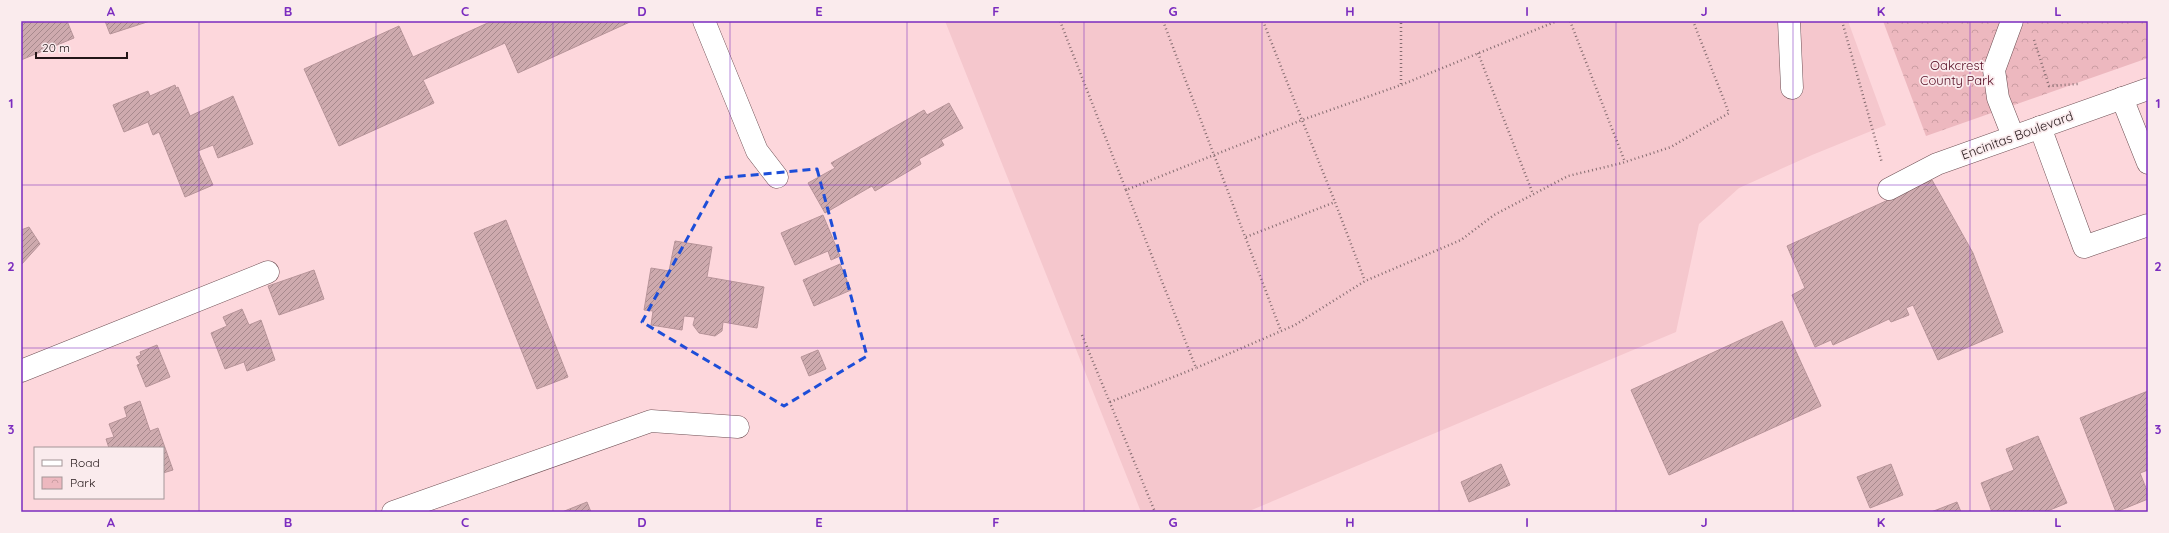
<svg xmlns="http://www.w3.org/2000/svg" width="2169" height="533" font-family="Quicksand,sans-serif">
<defs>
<pattern id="park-crowns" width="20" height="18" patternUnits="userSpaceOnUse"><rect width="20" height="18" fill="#edb8bf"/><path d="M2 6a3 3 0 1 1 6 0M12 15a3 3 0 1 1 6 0" fill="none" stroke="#cb9da3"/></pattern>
<pattern id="building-hatch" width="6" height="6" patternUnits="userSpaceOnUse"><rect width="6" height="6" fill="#ceaaae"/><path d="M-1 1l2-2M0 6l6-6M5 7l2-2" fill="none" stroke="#a7898d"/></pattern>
</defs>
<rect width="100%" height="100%" fill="#fdd7dc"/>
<polygon fill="#f5c7cd" points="945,21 1848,21 1886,125 1812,155 1739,188 1699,224 1676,332 1247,512 1141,512"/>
<polygon fill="url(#park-crowns)" points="1883,21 2148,21 2148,58 1926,136"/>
<g fill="url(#building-hatch)" stroke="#b79499">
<polygon points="21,21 67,21 74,38 21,60"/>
<polygon points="105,21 150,21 110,34"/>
<polygon points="492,21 632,21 518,73 505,43 423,80 434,103 339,146 304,69 399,26 413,57"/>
<polygon points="175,85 176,88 178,87 190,116 233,96 253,144 218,158 213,145 198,151 213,185 185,197 159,132 153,135 148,122 124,132 113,105 148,91 150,96"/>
<polygon points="949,103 963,128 941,140 944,145 919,159 921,164 875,191 872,186 825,213 808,183 835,168 831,163 924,110 927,115"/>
<polygon points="1932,180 1973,253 2003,332 1938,360 1913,305 1906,308 1909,315 1891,322 1889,319 1833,345 1831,340 1815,347 1792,295 1805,288 1787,246"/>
<polygon points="823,215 840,256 831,260 828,251 795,265 781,233"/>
<polygon points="506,220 568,377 537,389 474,233"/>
<polygon points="29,227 40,244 21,265 21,230"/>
<polygon points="675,241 712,247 707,277 764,287 757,328 723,322 722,331 715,336 699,333 693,325 695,317 684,316 682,330 651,325 653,311 644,310 651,268 669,271"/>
<polygon points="840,264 851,290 814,306 803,280"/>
<polygon points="314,270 324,299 279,315 268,286"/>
<polygon points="242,309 249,325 261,320 275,360 247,371 244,362 225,369 211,333 227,326 223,317"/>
<polygon points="1782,321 1821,406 1669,475 1631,390"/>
<polygon points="157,345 170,377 146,387 137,365 140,364 136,357 141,355 140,352"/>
<polygon points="818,350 826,369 809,376 801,357"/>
<polygon points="2148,391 2148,470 2140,473 2148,493 2148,499 2116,512 2080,418"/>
<polygon points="140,401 150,431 158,428 173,470 163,473 163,448 109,448 106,439 114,437 109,424 127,417 124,407"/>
<polygon points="2038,436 2067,503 2045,512 1992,512 1981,483 2014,470 2006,449"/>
<polygon points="1501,464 1510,485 1469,502 1461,482"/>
<polygon points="1891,464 1903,495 1870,508 1857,477"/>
<polygon points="587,502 591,512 562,512"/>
<polygon points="1957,502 1961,512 1931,512"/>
</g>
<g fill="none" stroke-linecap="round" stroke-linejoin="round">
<g stroke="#6e4f54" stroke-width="23">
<g id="minor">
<polyline points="704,21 757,151 777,177"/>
<polyline points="1789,21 1792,88"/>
<polyline points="2012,21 1994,70 1998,98 2013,136"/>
<polyline points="2122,98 2148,163"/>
<polyline points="2040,127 2084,247 2148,225"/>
<polyline points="1889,189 1937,164 2148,89"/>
<polyline points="21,371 268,272"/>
<polyline points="393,512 651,421 738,427"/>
</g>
</g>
<g stroke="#866d71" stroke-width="2.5" stroke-dasharray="1 3" stroke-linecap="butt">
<polyline points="1060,21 1126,190 1302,120 1335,202"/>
<polyline points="1163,21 1281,331"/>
<polyline points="1263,21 1302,120 1401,85 1557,21"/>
<polyline points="1570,21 1625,162"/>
<polyline points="1842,21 1882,163"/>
<polyline points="2034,40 2049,86 2078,84"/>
<polyline points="1478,53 1533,194"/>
<polyline points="1401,84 1401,21"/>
<polyline points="1126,190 1196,368 1295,325 1365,281 1461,240 1494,215 1568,176 1622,163 1671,147 1729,113 1693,21"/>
<polyline points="1246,237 1335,202 1365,281"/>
<polyline points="1082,335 1155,512"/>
<polyline points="1110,402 1196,368"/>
</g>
<use href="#minor" stroke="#fff" stroke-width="22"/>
</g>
<path fill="none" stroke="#1d4ed8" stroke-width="3" stroke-dasharray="8 5" stroke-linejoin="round" d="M817,169l50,187 -83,50 -142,-84 78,-144z"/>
<path fill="none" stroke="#7b2cbf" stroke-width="1" stroke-opacity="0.55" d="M199,21v491M376,21v491M553,21v491M730,21v491M907,21v491M1084,21v491M1262,21v491M1439,21v491M1616,21v491M1793,21v491M1970,21v491M21,185h2127M21,348h2127"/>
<g text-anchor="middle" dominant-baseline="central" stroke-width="3.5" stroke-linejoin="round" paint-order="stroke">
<g font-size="13" fill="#52081f" stroke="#faebed">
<text x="1957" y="65">Oakcrest<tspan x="1957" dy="15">County Park</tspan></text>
</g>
<g font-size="13" fill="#231618" stroke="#faebed">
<text transform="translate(2017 135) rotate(-20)">Encinitas Boulevard</text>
</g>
</g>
<rect width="2169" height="533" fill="none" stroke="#faebed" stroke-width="44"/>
<rect x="34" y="447" width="130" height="52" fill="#faebed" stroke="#a49698"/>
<rect x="42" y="460" width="20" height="6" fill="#ffffff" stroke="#a49698"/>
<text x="70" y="467" font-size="12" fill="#231618">Road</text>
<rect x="42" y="477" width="20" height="12" fill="url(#park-crowns)" stroke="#a49698"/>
<text x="70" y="487" font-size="12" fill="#231618">Park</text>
<path d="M36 52v6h91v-6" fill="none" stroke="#231618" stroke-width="2"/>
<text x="42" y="52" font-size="12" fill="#231618" stroke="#faebed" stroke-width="3" paint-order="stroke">20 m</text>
<rect x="22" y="22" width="2125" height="489" fill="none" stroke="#7b2cbf" stroke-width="1.5"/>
<g font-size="13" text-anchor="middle" font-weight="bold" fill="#7b2cbf">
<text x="111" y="16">A</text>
<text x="288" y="16">B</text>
<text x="465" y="16">C</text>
<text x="642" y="16">D</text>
<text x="819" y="16">E</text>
<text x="996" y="16">F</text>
<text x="1173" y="16">G</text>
<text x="1350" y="16">H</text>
<text x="1527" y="16">I</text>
<text x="1704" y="16">J</text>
<text x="1881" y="16">K</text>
<text x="2058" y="16">L</text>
<text x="11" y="108">1</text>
<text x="2158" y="108">1</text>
<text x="11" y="271">2</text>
<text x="2158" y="271">2</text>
<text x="11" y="434">3</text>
<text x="2158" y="434">3</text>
<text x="111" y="527">A</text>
<text x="288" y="527">B</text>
<text x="465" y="527">C</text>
<text x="642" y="527">D</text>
<text x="819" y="527">E</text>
<text x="996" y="527">F</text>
<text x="1173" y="527">G</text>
<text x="1350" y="527">H</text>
<text x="1527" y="527">I</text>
<text x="1704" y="527">J</text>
<text x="1881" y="527">K</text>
<text x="2058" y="527">L</text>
</g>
</svg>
